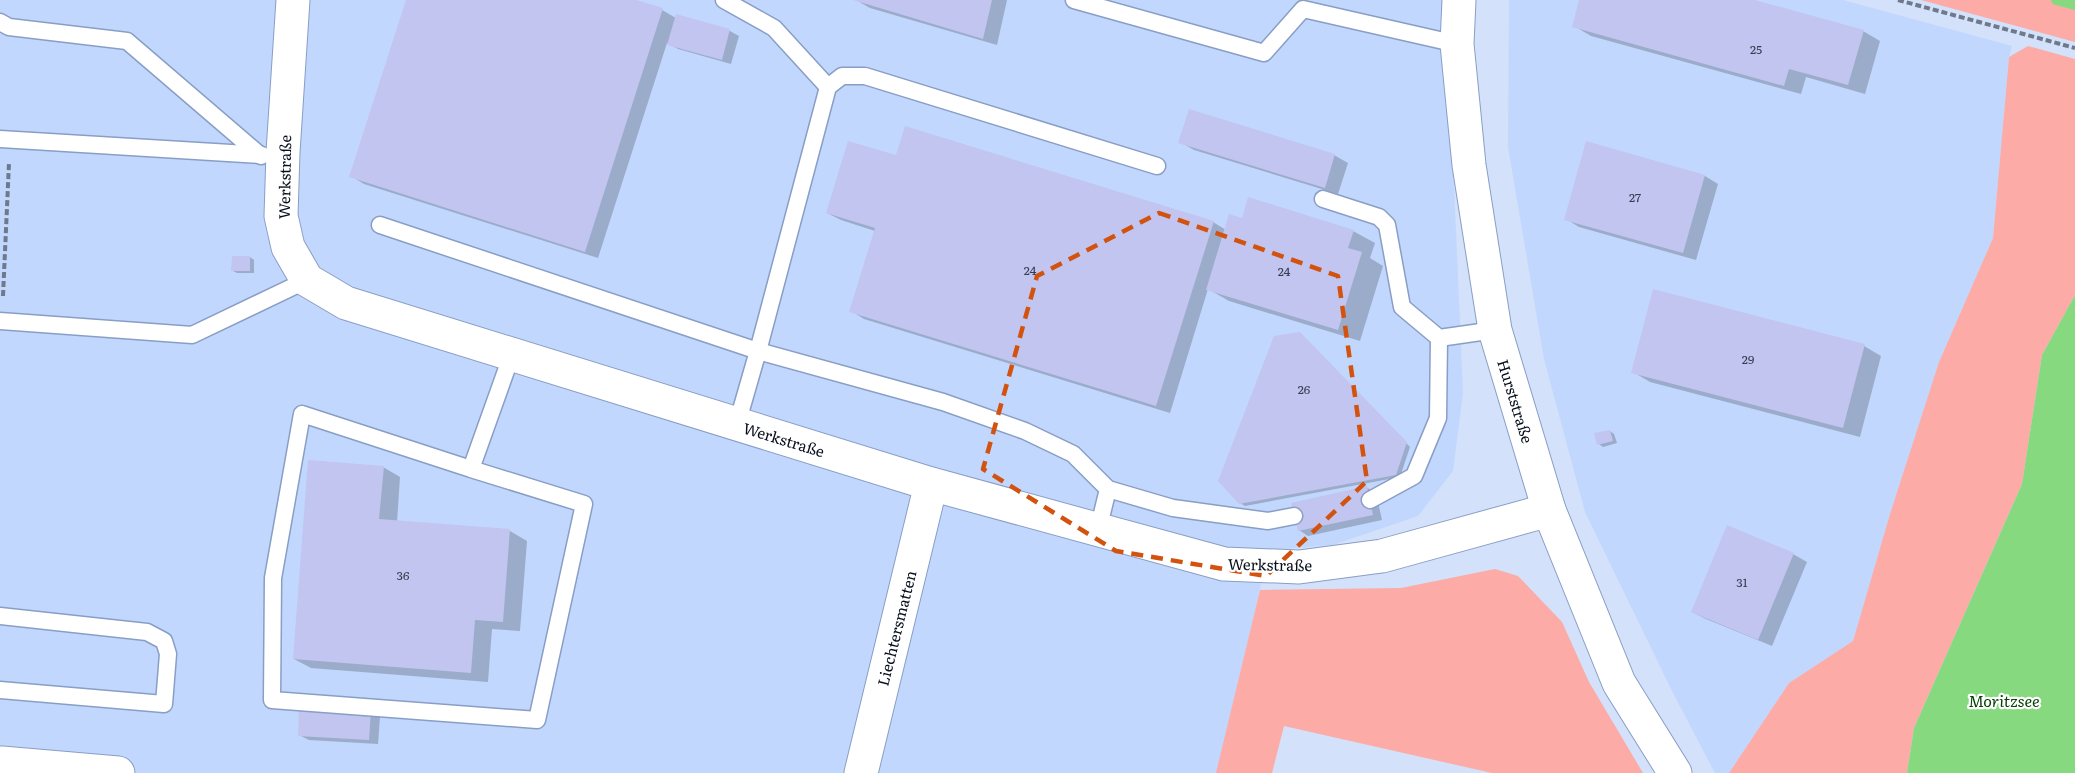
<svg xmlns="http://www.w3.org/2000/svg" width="2075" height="773" font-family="Literata,serif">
<rect width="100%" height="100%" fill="#d3e1fa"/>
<g fill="#c2d7fd">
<polygon points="0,0 1446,0 1463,393 1453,471 1418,516 1333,545 1269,550 1217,773 0,773"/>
<polygon points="1509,0 1843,0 2012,46 2009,57 1993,238 1939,362 1890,514 1853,641 1789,683 1729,773 1715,773 1673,693 1585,512 1544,359 1508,147"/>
</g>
<g fill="#fcaba7">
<polygon points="1921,0 2075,0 2075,42"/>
<polygon points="2028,46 2075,59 2075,295 2042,355 2022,484 1914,728 1907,773 1729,773 1789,683 1853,641 1890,514 1939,362 1993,238 2009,57"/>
<polygon points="1495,569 1518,576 1562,622 1589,682 1643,773 1492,773 1284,726 1272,773 1216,773 1260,590 1401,588"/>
</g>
<polygon fill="#87d980" points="2075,295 2075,773 1907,773 1914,728 2022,484 2042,355"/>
<g fill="#0003">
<polygon points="407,0 631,0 662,10 676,18 677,16 730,31 739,36 731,64 678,49 667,43 598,258 364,184 351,176"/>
<polygon points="856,0 1007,0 997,45 870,8"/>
<polygon points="1581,0 1750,0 1863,31 1880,41 1865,94 1806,77 1801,94 1591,36 1574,26"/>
<polygon points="1180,142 1334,155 1348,163 1338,194 1194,150"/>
<polygon points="897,157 1213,222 1226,230 1243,220 1353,231 1375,243 1370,258 1383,266 1360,341 1229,301 1208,289 1170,413 864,319 851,311 875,231 841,220 827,213"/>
<polygon points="1705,176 1718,184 1696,260 1579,227 1566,219"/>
<polygon points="250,257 254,260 254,273 237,273 233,271"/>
<polygon points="1300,334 1410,447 1400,477 1245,506 1240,503"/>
<polygon points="1864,346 1881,356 1860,437 1650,382 1633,372"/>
<polygon points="1610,431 1614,434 1617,443 1603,447 1599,444"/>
<polygon points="383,467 400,477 397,522 510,531 527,541 520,631 492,629 488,682 311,668 294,659"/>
<polygon points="1366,487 1376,493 1382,520 1308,536 1299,530"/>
<polygon points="1793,554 1807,562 1772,646 1706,619 1692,612"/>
<polygon points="371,711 380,717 378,744 309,740 299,735"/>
</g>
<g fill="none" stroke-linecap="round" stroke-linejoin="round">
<polyline stroke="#87d980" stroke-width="10" points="2056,0 2075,5"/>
</g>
<g fill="#c2c5ef">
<polygon points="406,0 636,0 663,8 585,252 349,177"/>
<polygon points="853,0 992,0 983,39"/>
<polygon points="1579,0 1755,0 1864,30 1848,85 1789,69 1784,86 1572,27"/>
<polygon points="676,14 730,29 722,60 667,45"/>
<polygon points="1189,109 1335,154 1325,188 1178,143"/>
<polygon points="905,126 1214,221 1156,406 849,312 875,228 826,213 848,141 896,155"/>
<polygon points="1586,141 1705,175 1683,253 1564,220"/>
<polygon points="1248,197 1354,230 1348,248 1362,252 1338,330 1206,290 1229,214 1242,218"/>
<polygon points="232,256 250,256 250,271 231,271"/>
<polygon points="1653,289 1865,344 1843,428 1631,373"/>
<polygon points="1300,332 1407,442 1396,475 1239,504 1218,481 1274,336"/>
<polygon points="1610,430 1613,441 1597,445 1594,433"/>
<polygon points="308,460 384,466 379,519 510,529 503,622 475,620 471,673 293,659"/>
<polygon points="1367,486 1373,515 1298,531 1291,503"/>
<polygon points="1727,525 1794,553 1758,640 1691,612"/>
<polygon points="299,706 371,710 369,740 298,736"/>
</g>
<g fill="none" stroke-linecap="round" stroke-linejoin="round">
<g stroke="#899ec5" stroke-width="19">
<g id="service">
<polyline points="724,0 774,28 828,87"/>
<polyline points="1074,0 1264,53 1303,9 1457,44"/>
<polyline points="0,22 9,27 127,41 261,156"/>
<polyline points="0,139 262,155"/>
<polyline points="1323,199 1379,217 1387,225 1402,307 1439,338 1495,330"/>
<polyline points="380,225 758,351 943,402 1025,431 1073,454 1108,489 1098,530"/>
<polyline points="0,321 192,335 307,280"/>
<polyline points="737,424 758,351 828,87 842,76 865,76 1157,166"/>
<polyline points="471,469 584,504 537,720 272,700 273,578 302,414 471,469 512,354"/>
<polyline points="1108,489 1173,508 1268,521 1294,516"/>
<polyline points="1370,500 1414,476 1438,418 1439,338"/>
<polyline points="0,616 147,632 164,641 168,654 164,704 0,690"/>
</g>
</g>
<g stroke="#899ec5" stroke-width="35">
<g id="minor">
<polyline points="293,0 283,152 281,216 288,247 307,280 346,303 931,484 1224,564 1299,567 1382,556 1549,510"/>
<polyline points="1459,0 1457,44 1469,165 1495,330 1549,510 1619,683 1675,773"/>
<polyline points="0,767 2,763 118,773"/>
<polyline points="861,773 931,484"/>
</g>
</g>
<g stroke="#6e798c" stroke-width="4" stroke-dasharray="6 3" stroke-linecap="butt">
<polyline points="1898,0 2075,48"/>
<polyline points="3,296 9,163"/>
</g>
<use href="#service" stroke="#fff" stroke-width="16"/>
<use href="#minor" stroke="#fff" stroke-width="33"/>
</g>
<path fill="none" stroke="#d2520e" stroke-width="4.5" stroke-dasharray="12 8" stroke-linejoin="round" d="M1159,213l179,63 29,205 -101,95 -150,-25 -133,-82 54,-193z"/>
<g text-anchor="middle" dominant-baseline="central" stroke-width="4.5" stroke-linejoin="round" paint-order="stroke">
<g font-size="12" fill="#363c51">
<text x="1756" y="49">25</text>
<text x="1635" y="197">27</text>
<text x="1030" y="270">24</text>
<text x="1284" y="271">24</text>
<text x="1748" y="359">29</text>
<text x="1304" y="389">26</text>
<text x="403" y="575">36</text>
<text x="1742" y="582">31</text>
</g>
<g font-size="15" fill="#080f1c" stroke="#fff">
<text transform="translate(284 177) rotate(-89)">Werkstraße</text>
<text transform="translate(1516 401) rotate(73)">Hurststraße</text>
<text transform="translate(784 439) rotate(17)">Werkstraße</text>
<text transform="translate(1270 564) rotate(1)">Werkstraße</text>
<text transform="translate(896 628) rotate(-76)">Liechtersmatten</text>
</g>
<g font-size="16" font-style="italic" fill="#054104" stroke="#fff">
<text x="2004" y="700">Moritzsee</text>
</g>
</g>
</svg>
